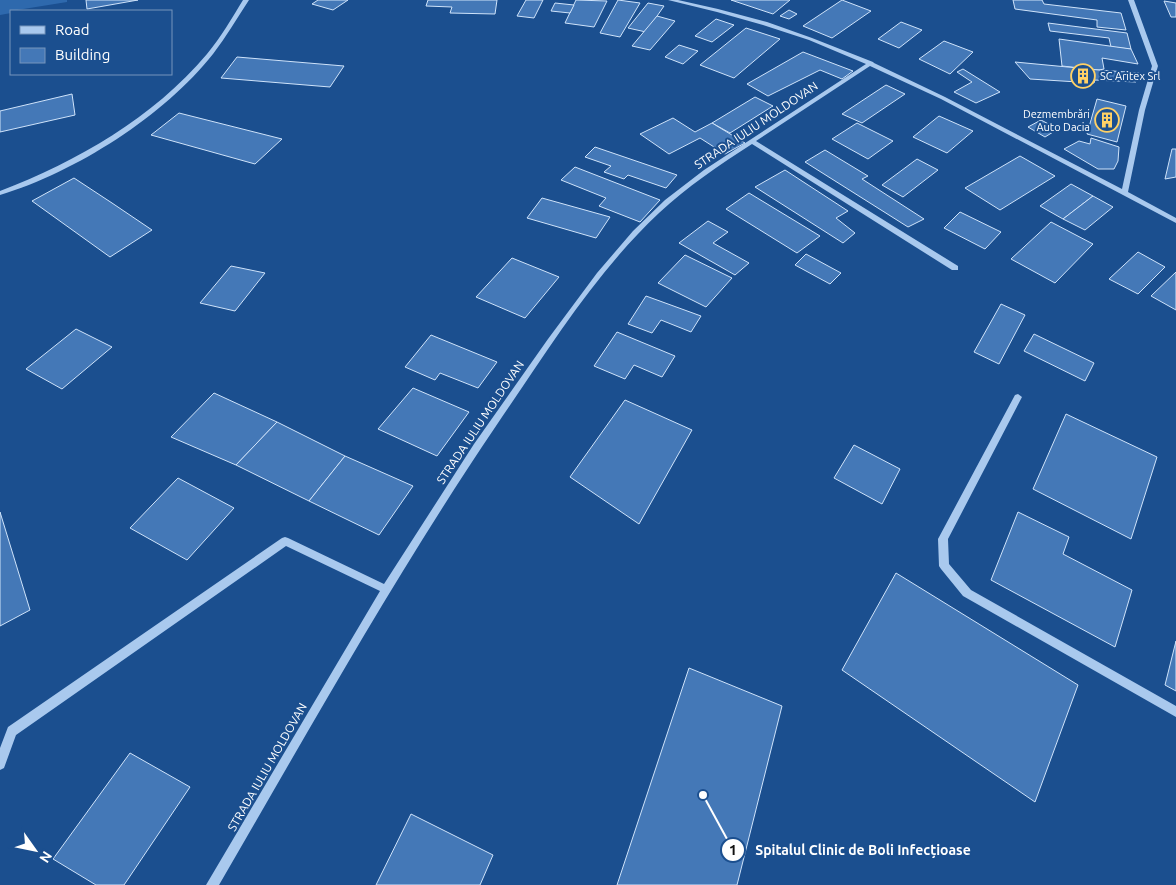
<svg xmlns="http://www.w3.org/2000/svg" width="1176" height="885" font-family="Ubuntu,sans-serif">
<rect width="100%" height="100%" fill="#1b4f8f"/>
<polygon fill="#2e69ad" points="0,0 67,0 67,2 11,11 11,13 0,15"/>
<g fill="#4478b7" stroke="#cfe3fa">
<polygon points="86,0 138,0 87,9"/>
<polygon points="318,0 348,0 333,10 312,4"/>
<polygon points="428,0 497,0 495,14 450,13 452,7 426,6"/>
<polygon points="526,0 543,0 534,18 517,16"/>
<polygon points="576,0 607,1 594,27 565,23"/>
<polygon points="618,0 640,3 620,37 600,33"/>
<polygon points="731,0 790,0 773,14"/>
<polygon points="842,0 871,11 832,38 803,26"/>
<polygon points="1013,0 1042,0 1044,4 1121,13 1126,30 1097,27 1097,20 1015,9"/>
<polygon points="1164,1 1176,3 1176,17 1171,17"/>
<polygon points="555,3 574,5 570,13 551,11"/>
<polygon points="648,3 664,6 646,32 628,28"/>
<polygon points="789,10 797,14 789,19 780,16"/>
<polygon points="657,16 675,21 650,50 632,46"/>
<polygon points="716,19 734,25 712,42 695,36"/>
<polygon points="901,22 922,30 899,48 878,39"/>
<polygon points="1048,23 1127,33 1131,49 1111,47 1109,38 1050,31"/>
<polygon points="746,28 780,39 734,78 700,65"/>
<polygon points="1059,39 1131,49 1138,64 1102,58 1104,69 1099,70 1062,66"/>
<polygon points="944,41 973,52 950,74 919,59"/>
<polygon points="679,45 698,51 683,64 665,57"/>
<polygon points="803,52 853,71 842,79 820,70 768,96 747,84"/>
<polygon points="237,57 344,66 330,87 221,78"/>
<polygon points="1015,62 1099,70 1140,73 1136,82 1095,80 1094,83 1030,79"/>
<polygon points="963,69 1000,92 976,103 954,92 972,82 957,72"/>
<polygon points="886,85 905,94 862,123 842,114"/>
<polygon points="72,94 75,115 0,132 0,111"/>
<polygon points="755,97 773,106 730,133 712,123"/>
<polygon points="1097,99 1126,106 1117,142 1087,134"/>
<polygon points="179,113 282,139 255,164 151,135"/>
<polygon points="939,116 973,131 947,153 913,137"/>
<polygon points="673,118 695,132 712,123 745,143 725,154 700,138 669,154 640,134"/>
<polygon points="1041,120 1058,129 1045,137 1028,127"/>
<polygon points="857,123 893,141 868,159 832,139"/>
<polygon points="1091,138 1119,147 1118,161 1114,169 1098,169 1064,149 1079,141 1090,144"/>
<polygon points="595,147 677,175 666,188 628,175 624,179 604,172 611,166 585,157"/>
<polygon points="1172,149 1176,149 1176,177 1165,179"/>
<polygon points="825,150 868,176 862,179 924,219 908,227 805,162"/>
<polygon points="1020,156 1055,176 1000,210 965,188"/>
<polygon points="917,159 938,170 903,197 882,185"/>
<polygon points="575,167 660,200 640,222 599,206 606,198 561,180"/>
<polygon points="785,170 848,211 836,218 855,233 843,243 755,187"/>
<polygon points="74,178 112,203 152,230 110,257 32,201"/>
<polygon points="1071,184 1093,196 1063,219 1040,206"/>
<polygon points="749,193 820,236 797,253 726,209"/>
<polygon points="1093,196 1113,207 1085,230 1063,219"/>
<polygon points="542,198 610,217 596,238 527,218"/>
<polygon points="960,212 1001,232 985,249 944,228"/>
<polygon points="708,221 728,232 713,243 749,263 735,275 679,243"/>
<polygon points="1051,222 1093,244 1055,283 1011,259"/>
<polygon points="1138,252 1165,267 1138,294 1109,279"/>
<polygon points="806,254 841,273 830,284 795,265"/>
<polygon points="685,255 732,278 706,307 658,283"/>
<polygon points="512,258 559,277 525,318 476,297"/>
<polygon points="231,266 265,273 235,311 200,303"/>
<polygon points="1176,272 1176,310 1151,296"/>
<polygon points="646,296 701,316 691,332 661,320 652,333 628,324"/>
<polygon points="1001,304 1025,315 999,364 974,352"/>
<polygon points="76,329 112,347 62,389 26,369"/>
<polygon points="617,332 675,356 662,377 634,365 625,379 594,366"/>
<polygon points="1034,334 1094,363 1085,381 1024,351"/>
<polygon points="431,335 497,362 478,388 440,373 435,380 405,367"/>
<polygon points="413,388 469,412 437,456 378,429"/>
<polygon points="214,393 277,422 236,465 171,437"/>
<polygon points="625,400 692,430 639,524 570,477"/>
<polygon points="1066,414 1157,457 1131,539 1033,489"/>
<polygon points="277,422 345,456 309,501 236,465"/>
<polygon points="854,445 900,469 882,504 834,478"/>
<polygon points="345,456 413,486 379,535 309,501"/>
<polygon points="178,478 234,508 187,560 130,528"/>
<polygon points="0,512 30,610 0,626"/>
<polygon points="1018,512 1069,537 1063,554 1132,590 1115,647 991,580"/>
<polygon points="896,573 1078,685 1035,802 842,670"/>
<polygon points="1176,641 1176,691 1165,685"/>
<polygon points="689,668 782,706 737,885 617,885"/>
<polygon points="130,753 190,787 124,885 96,885 53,859"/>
<polygon points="411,814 493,855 480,885 376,885"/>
</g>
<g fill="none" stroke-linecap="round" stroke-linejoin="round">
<g fill="#a9c9ee" fill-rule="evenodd">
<path d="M243,0h6c-12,18 -23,37 -36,54 -49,62 -137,118 -213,141v-4c78,-30 153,-73 207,-137 14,-17 25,-36 36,-54z"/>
<path d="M668,0h10l40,9 49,13 45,16 61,24 1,1 71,34 177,92 17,-79 13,-44 -24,-66h6l24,66 -13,44 -17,82 48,26v5l-235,-124 -71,-33 -114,75 202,125v4h-6l-200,-126c-33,21 -65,43 -93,69 -65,61 -113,140 -163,213 -100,148 -187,304 -277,459h-13l174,-294 -94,-45 -270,189 -12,33 -4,2v-22l8,-21 274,-189 3,-1 3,1 96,46 90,-140 74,-105 49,-66 36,-42 32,-31 39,-30 162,-106 -57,-24 -46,-15 -46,-13z"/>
<polygon points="1018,394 1022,397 948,539 949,564 971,590 1176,706 1176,717 963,596 941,569 939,566 938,539 1015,395"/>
</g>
</g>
<defs>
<g id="building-ring" transform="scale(1.25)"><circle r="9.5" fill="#1b4f8f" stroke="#ffd166" stroke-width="1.5"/><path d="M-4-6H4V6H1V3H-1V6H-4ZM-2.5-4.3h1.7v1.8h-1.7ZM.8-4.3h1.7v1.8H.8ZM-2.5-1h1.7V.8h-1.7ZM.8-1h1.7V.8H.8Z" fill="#ffd166"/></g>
</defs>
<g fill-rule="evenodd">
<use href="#building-ring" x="1083" y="76"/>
<use href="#building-ring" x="1107" y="120"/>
</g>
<g text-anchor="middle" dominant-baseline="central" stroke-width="4" stroke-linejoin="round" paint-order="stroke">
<g font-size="11" fill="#fff" stroke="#1b4f8f" text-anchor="start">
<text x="1100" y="76">SC Aritex Srl</text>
<text x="1090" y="114" text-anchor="end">Dezmembrări<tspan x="1090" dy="13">Auto Dacia</tspan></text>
</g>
<g font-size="12" fill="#fff" stroke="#1b4f8f">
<text transform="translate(756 125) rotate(-34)">STRADA IULIU MOLDOVAN</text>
<text transform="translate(480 422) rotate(-56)">STRADA IULIU MOLDOVAN</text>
<text transform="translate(267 767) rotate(-60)">STRADA IULIU MOLDOVAN</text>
</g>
</g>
<path fill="none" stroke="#fff" stroke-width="2" d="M703 795L733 850"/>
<g fill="#fff" stroke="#1b4f8f" stroke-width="2">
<circle cx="703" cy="795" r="5"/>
<circle cx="733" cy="850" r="12"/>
</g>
<g font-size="15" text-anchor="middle" font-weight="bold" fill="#111">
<text x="733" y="855">1</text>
</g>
<g font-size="14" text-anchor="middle" font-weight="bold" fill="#fff" stroke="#1b4f8f" stroke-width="4" stroke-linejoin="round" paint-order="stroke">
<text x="863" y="855">Spitalul Clinic de Boli Infecțioase</text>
</g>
<rect x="10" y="10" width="162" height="65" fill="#1b4f8f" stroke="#7695bc"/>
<rect x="20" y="26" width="25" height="8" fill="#a9c9ee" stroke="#7695bc"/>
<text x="55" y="35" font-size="15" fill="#ffffff">Road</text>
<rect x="20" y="48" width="25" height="15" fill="#4478b7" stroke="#7695bc"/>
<text x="55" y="60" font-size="15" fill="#ffffff">Building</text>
<g transform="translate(35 850) rotate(123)" stroke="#1b4f8f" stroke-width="4" paint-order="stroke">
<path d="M0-4L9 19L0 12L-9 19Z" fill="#ffffff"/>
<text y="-8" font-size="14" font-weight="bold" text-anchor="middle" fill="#ffffff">N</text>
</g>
</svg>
